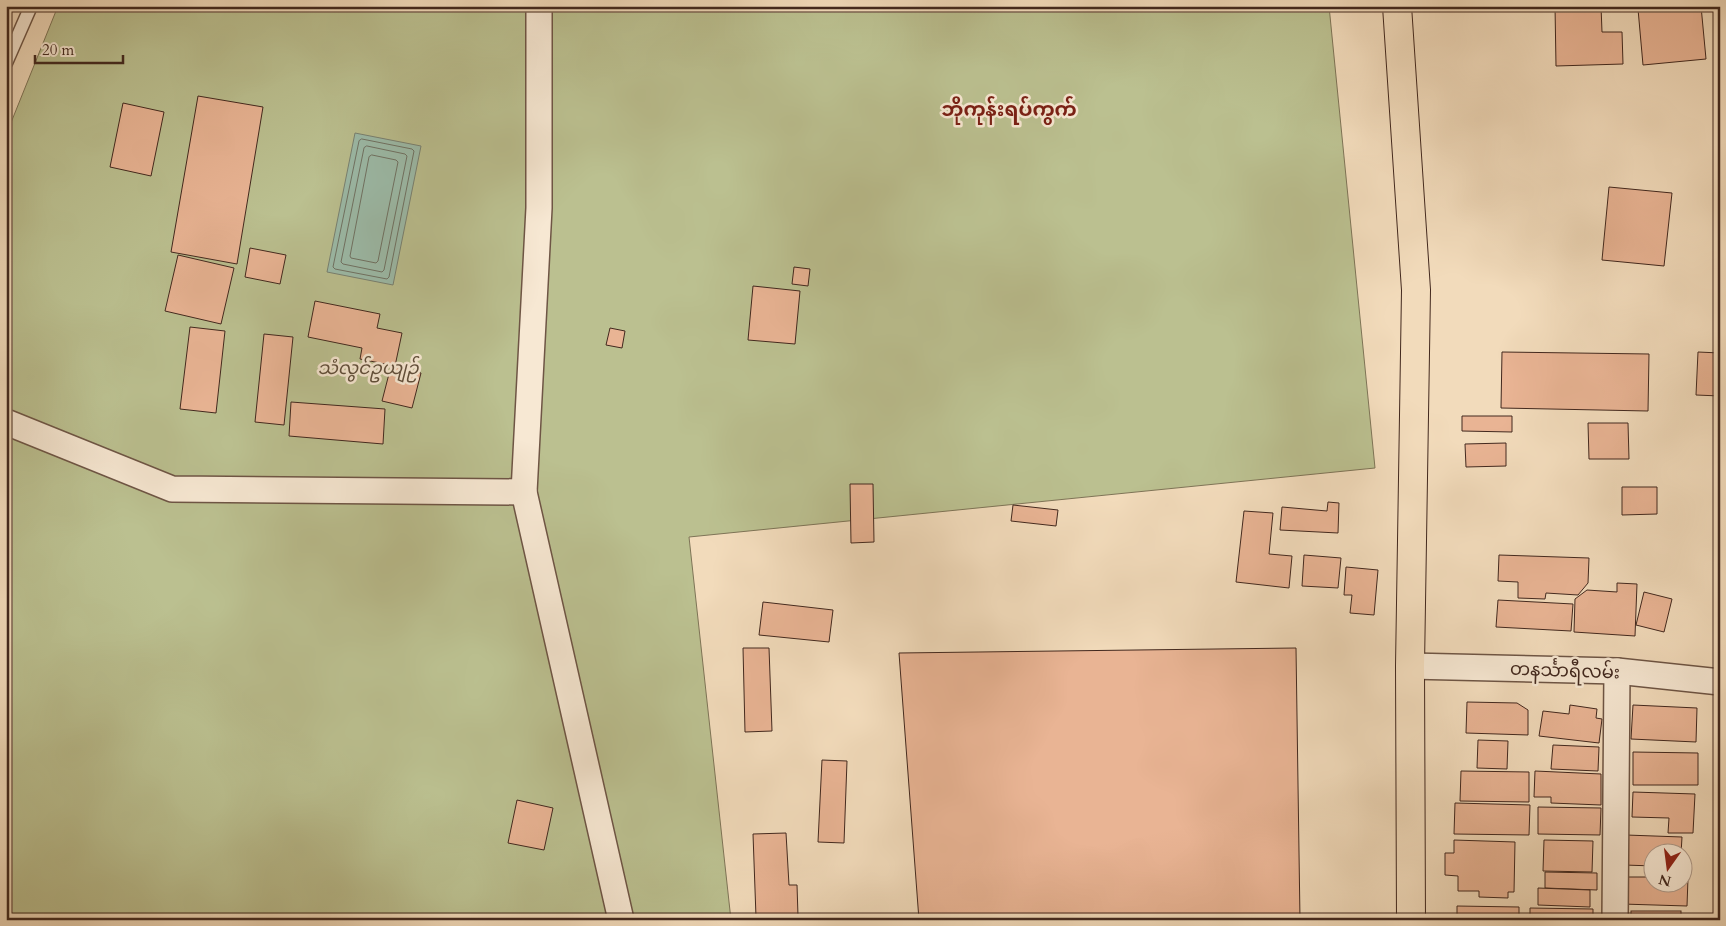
<svg xmlns="http://www.w3.org/2000/svg" width="1726" height="926" font-family="Cardo,'Noto Sans Myanmar',serif">
<rect width="100%" height="100%" fill="#f2dbbb"/>
<filter id="stains"><feTurbulence type="fractalNoise" baseFrequency=".004" numOctaves="4"/><feColorMatrix values="0 0 0 0 .2 0 0 0 0 .09 0 0 0 0 .02 0 0 0 .5 -.17"/></filter>
<radialGradient id="worn" r=".72"><stop offset=".6" stop-color="#630" stop-opacity="0"/><stop offset="1" stop-color="#630" stop-opacity=".3"/></radialGradient>
<polygon fill="#bbc090" stroke="#7e7457" points="58,6 1329,6 1375,468 689,537 731,920 6,920 6,135"/>
<polygon fill="#9cbcaa" stroke="#788172" points="355,133 421,146 393,285 327,272"/>
<g fill="none" stroke-linecap="round" stroke-linejoin="round">
<g stroke="#6f7264" stroke-width="1">
<polygon points="362,139 412,149 414,151 389,277 387,279 335,269 333,267 359,141"/>
<polygon points="367,146 405,154 407,156 384,270 382,272 343,264 341,262 364,148"/>
<polygon points="372,155 396,160 398,162 378,261 376,263 351,258 350,256 369,157"/>
</g>
</g>
<g fill="#e9b494" stroke="#42281e">
<polygon points="1555,6 1601,6 1602,32 1622,32 1623,64 1556,66"/>
<polygon points="1673,6 1701,6 1706,59 1643,65 1638,9"/>
<polygon points="198,96 263,107 237,264 171,252"/>
<polygon points="123,103 164,112 151,176 110,167"/>
<polygon points="1609,187 1672,193 1664,266 1602,260"/>
<polygon points="250,248 286,255 280,284 245,277"/>
<polygon points="178,255 234,268 221,324 165,311"/>
<polygon points="794,267 810,269 808,286 792,284"/>
<polygon points="753,286 800,291 795,344 748,340"/>
<polygon points="315,301 380,314 377,328 402,333 395,366 360,359 362,348 308,337"/>
<polygon points="190,327 225,331 216,413 180,409"/>
<polygon points="610,328 625,331 622,348 606,345"/>
<polygon points="264,334 293,337 284,425 255,422"/>
<polygon points="1502,352 1649,354 1648,411 1501,408"/>
<polygon points="1698,352 1720,353 1720,396 1696,395"/>
<polygon points="391,366 421,373 412,408 382,401"/>
<polygon points="291,402 385,409 383,444 289,436"/>
<polygon points="1462,416 1512,416 1512,432 1462,431"/>
<polygon points="1588,423 1628,423 1629,459 1589,459"/>
<polygon points="1506,443 1506,466 1466,467 1465,444"/>
<polygon points="850,484 873,484 874,542 851,543"/>
<polygon points="1622,487 1657,487 1657,514 1622,515"/>
<polygon points="1328,502 1339,503 1338,533 1280,530 1282,507 1327,511"/>
<polygon points="1013,505 1058,510 1056,526 1011,521"/>
<polygon points="1244,511 1273,513 1269,554 1292,556 1289,588 1236,582"/>
<polygon points="1304,555 1341,558 1338,588 1302,586"/>
<polygon points="1499,555 1589,558 1588,583 1578,595 1546,593 1545,599 1518,598 1518,582 1498,581"/>
<polygon points="1346,567 1378,570 1374,615 1350,613 1352,595 1344,595"/>
<polygon points="1617,583 1637,584 1635,636 1574,632 1575,599 1587,590 1617,592"/>
<polygon points="1644,592 1672,599 1664,632 1636,625"/>
<polygon points="1498,600 1573,604 1571,631 1496,627"/>
<polygon points="763,602 833,610 829,642 759,635"/>
<polygon points="743,648 769,648 772,731 745,732"/>
<polygon points="1296,648 1300,920 919,920 899,653"/>
<polygon points="1467,702 1517,703 1528,710 1528,735 1466,733"/>
<polygon points="1570,705 1597,709 1596,718 1602,719 1599,743 1539,736 1543,711 1569,714"/>
<polygon points="1633,705 1697,708 1696,742 1631,739"/>
<polygon points="1478,740 1508,741 1507,769 1477,768"/>
<polygon points="1553,745 1599,747 1598,771 1551,769"/>
<polygon points="1633,752 1698,753 1698,785 1633,785"/>
<polygon points="822,760 847,761 844,843 818,842"/>
<polygon points="1461,771 1529,772 1529,802 1460,801"/>
<polygon points="1535,771 1601,774 1601,805 1551,803 1551,797 1534,797"/>
<polygon points="1633,792 1695,794 1693,833 1668,833 1669,818 1632,817"/>
<polygon points="517,800 553,808 544,850 508,843"/>
<polygon points="1455,803 1530,805 1529,835 1454,834"/>
<polygon points="1538,807 1601,808 1600,835 1538,834"/>
<polygon points="786,833 789,885 797,885 798,916 756,917 753,834"/>
<polygon points="1626,835 1682,837 1681,854 1654,854 1654,866 1624,865"/>
<polygon points="1454,840 1515,842 1514,892 1508,892 1508,898 1479,897 1479,891 1458,891 1458,876 1445,875 1445,853 1454,853"/>
<polygon points="1544,840 1593,841 1592,872 1543,871"/>
<polygon points="1545,872 1597,873 1597,890 1545,888"/>
<polygon points="1623,877 1654,877 1654,884 1684,884 1684,878 1688,878 1687,906 1622,904"/>
<polygon points="1538,888 1590,890 1590,907 1538,905"/>
<polygon points="1457,906 1519,907 1519,920 1457,920"/>
<polygon points="1530,908 1593,909 1593,920 1530,920"/>
<rect x="1631" y="911" width="50" height="9"/>
</g>
<g fill="none" stroke-linecap="round" stroke-linejoin="round">
<g stroke="#6e5545" stroke-width="15">
<polyline id="service" points="6,63 31,6"/>
</g>
<g stroke="#6e5545" stroke-width="28">
<g id="minor">
<polyline points="539,6 539,208 524,492 621,920"/>
<polyline points="6,422 172,489 524,492"/>
<polyline points="1410,666 1617,671 1720,682"/>
<polyline points="1615,920 1617,671"/>
</g>
</g>
<g stroke="#42281e" stroke-width="30">
<polyline id="primary" points="1397,6 1416,290 1410,666 1411,920"/>
</g>
<use href="#service" stroke="#f7e8d3" stroke-width="12"/>
<use href="#minor" stroke="#f7e8d3" stroke-width="25"/>
<use href="#primary" stroke="#f2dbbb" stroke-width="28"/>
</g>
<g text-anchor="middle" dominant-baseline="central" stroke-width="5" stroke-linejoin="round" paint-order="stroke">
<g font-size="18" font-style="italic" fill="#604e3a" stroke="#f7e8d3">
<text x="368" y="368">သံလွင်ဥယျဉ်</text>
</g>
<g font-size="18" fill="#42281e" stroke="#f7e8d3">
<text transform="translate(1565 671) rotate(2)">တနင်္သာရီလမ်း</text>
</g>
<g font-size="20" font-weight="bold" fill="#7a1f14" stroke="#f7e8d3">
<text x="1009" y="109">ဘိုကုန်းရပ်ကွက်</text>
</g>
</g>
<rect width="1726" height="926" fill="none" stroke="#f2dbbb" stroke-width="25"/>
<rect x="8" y="8" width="1711" height="911" fill="none" stroke="#42281e" stroke-width="2.5"/>
<rect x="12" y="12" width="1701" height="901" fill="none" stroke="#42281e"/>
<g transform="translate(1668 868) rotate(194)"><circle r="24" fill="#f7e8d3" stroke="#af9b8b"/>
<path d="M0-4L9 19L0 12L-9 19Z" fill="#8f2418"/>
<text y="-8" font-size="14" font-weight="bold" text-anchor="middle" fill="#42281e">N</text>
</g>
<path d="M35 55v8h88v-8" fill="none" stroke="#42281e" stroke-width="2.5"/>
<text x="42" y="55" font-size="15" fill="#42281e" stroke="#f7e8d3" stroke-width="4" paint-order="stroke">20 m</text>
<rect width="100%" height="100%" filter="url(#stains)"/>
<rect width="100%" height="100%" fill="url(#worn)"/>
</svg>
